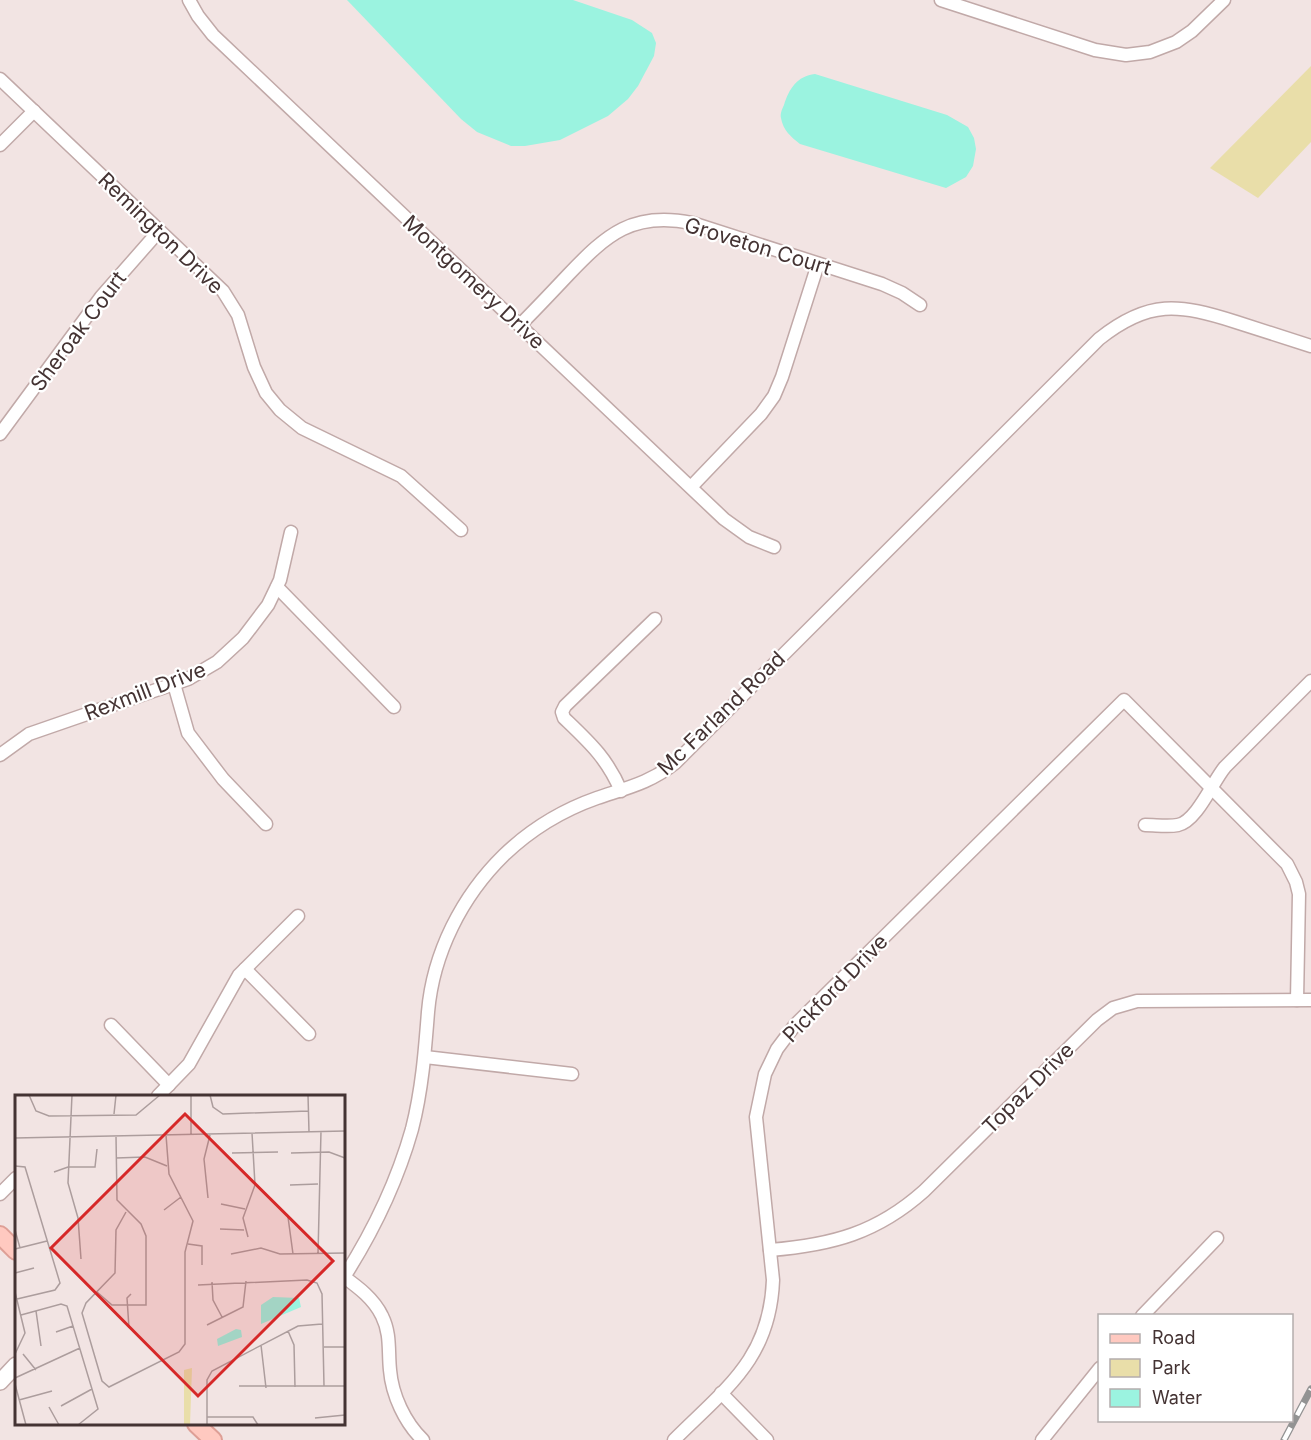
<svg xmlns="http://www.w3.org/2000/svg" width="1311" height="1440" font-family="Inter,sans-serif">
<rect width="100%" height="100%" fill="#f2e4e3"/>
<polygon fill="#e9dea9" points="1311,66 1311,142 1258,198 1210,168"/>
<g fill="#9bf3e0">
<polygon points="347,0 573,0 632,20 652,33 656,43 654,56 638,86 628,99 608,116 560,140 525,146 511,146 477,132 461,119"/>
<path d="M815,74l132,41 21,12 6,11 2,11 -3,17 -7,11 -20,11 -146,-44c-9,-7 -17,-14 -19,-26 -1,-4 1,-9 3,-13 5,-16 13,-29 31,-31z"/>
</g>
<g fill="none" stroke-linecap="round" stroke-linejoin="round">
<g stroke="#c1a9a8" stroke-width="15">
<g id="minor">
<polyline points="189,0 198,16 213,35 724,519 749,537 774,547"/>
<polyline points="941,0 1095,50 1126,55 1150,52 1176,42 1192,31 1224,0"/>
<polyline points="0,79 223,291 238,315 254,367 266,393 280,410 302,428 401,476 461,530"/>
<polyline points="0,145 34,111"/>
<path d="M520,325c16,-16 32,-33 48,-50 39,-41 65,-64 124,-52l190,61 20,9 18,12"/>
<polyline points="0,434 101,297 159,231"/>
<polyline points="691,487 761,414 774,396 782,377 818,264"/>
<polyline points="277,587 394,707"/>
<polyline points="174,684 188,733 223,779 266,824"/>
<polyline points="0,755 29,734 188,679 217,662 243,638 268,605 280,580 291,532"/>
<path d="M621,791c-14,-33 -32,-49 -57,-73l-2,-6 3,-6 90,-87"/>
<path d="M1145,825c11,0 23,2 33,0 19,-4 35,-44 47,-58l86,-86"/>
<polyline points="245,969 309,1034"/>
<polyline points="111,1025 169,1085"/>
<polyline points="425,1057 572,1074"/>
<polyline points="158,1096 189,1064 239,975 298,916"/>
<polyline points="0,1194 16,1178"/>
<path d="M770,1250c62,-5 107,-17 154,-59l173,-171 16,-12 24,-7 174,-1"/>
<polyline points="1142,1316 1217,1238"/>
<polyline points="721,1393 767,1440"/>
<path d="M423,1440c-18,-17 -31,-45 -33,-70 -2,-19 1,-36 -8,-54 -8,-17 -24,-29 -38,-39 30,-47 53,-95 68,-148 10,-39 13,-78 16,-117 5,-59 34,-116 76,-157 26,-25 59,-45 93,-57 29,-10 53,-15 78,-35l424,-424c50,-40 80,-35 137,-17 25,8 50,16 75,24"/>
<path d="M674,1440c52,-52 96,-81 99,-160l-17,-163 9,-43 12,-25 18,-24 329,-325 163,164 9,18 3,12 -2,106"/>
<polyline points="1042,1440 1100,1368"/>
</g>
</g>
<g stroke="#c1a9a8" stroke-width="18">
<polyline id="tertiary" points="0,1382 16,1365"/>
</g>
<g stroke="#de9f96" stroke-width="20">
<g id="secondary">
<polyline points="0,1235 16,1251"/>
<polyline points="196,1424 213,1440"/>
</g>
</g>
<use href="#minor" stroke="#fff" stroke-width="12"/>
<use href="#tertiary" stroke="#fff" stroke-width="15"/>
<use href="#secondary" stroke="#ffc9c0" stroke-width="16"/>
<g stroke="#939393" stroke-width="7">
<polyline id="rail" points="1284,1440 1311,1389"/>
</g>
<use href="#rail" stroke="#fff" stroke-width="4.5" stroke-dasharray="14" stroke-linecap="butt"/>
</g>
<g text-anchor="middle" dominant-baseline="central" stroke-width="4.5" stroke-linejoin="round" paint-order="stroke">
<g font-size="21" fill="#433" stroke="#fff">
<text transform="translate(161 233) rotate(44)">Remington Drive</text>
<text transform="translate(758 246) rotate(17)">Groveton Court</text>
<text transform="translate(474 282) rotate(43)">Montgomery Drive</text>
<text transform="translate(78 331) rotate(-53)">Sheroak Court</text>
<text transform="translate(145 691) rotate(-21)">Rexmill Drive</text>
<text transform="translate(721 713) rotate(-44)">Mc Farland Road</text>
<text transform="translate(835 988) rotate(-46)">Pickford Drive</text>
<text transform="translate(1028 1088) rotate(-45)">Topaz Drive</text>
</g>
</g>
<g transform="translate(15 1095)">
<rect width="330" height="330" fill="#f2e4e3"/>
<path d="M177,273l-2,57h-6v-55z" fill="#e9dea9"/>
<path d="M258,202l26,1 2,9 -40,17v-19zM221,234l5,1 1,7 -24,9 -1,-7z" fill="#9bf3e0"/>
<path fill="none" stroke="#ac9d9d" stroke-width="1.5" d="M14,0l7,16 13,5 87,-1 24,-20M57,0l-4,88 10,35 3,41M176,0v40M195,0l3,12 10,7 85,-3M293,0l1,37M99,19l2,-19M0,43l330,-7M217,58l46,-1M276,58l38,-1 16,6M101,63l29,-1 22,9M0,71l10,1 35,116 -5,7 -38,9M39,77l14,-5h27l2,-18M275,90l28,-1M193,103l-4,-39 6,-24M206,109l24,5M149,115l17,-13M111,117l-10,18 -1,43 -29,30 -4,10 20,68 7,6 70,-35 6,-8v-92l8,-31 -24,-47 -3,-39M273,122l5,37M205,134l24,1M0,135l5,18M233,142l-5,-19 12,-33 -3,-52M173,149l14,2v19M0,154l32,-8M216,159l30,-6 19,6 65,-1M303,159l3,-123M0,178l19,-5M197,187l1,18 9,17M183,190l109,-5 10,3 5,11 2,92M0,197l10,41 -10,21M82,197l15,13h34v-69l-5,-12 -24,-24 -1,-64M21,216l5,35M6,220l40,-11 6,2 31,103 -20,16M192,230l36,-18 3,-26M114,233l-2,-30 4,-4M273,236l6,14 1,42M41,237l17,-6M246,250l5,43M309,252h21M8,259l13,16M0,283l65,-30M0,289l11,41M224,291h106M4,305l33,-9M46,311l31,-17M34,312l10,18M192,322h46l5,8M300,323l30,-3M192,330v-45l5,-9 86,-45 24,-2"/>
<path fill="#d62828" fill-opacity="0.15" stroke="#d62828" stroke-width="3" d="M170,19l148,147 -135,135 -147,-148z"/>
<rect width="330" height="330" fill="none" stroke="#433" stroke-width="3"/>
</g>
<rect x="1098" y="1314" width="195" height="108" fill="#ffffff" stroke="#b4adad" stroke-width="1.5"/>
<rect x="1110" y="1334" width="30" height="9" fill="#ffc9c0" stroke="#b4adad" stroke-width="1.5"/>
<text x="1152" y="1344" font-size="18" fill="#443333">Road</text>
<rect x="1110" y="1359" width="30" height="18" fill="#e9dea9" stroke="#b4adad" stroke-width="1.5"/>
<text x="1152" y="1374" font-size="18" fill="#443333">Park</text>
<rect x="1110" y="1389" width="30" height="18" fill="#9bf3e0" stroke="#b4adad" stroke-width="1.5"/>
<text x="1152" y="1404" font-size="18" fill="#443333">Water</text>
</svg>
